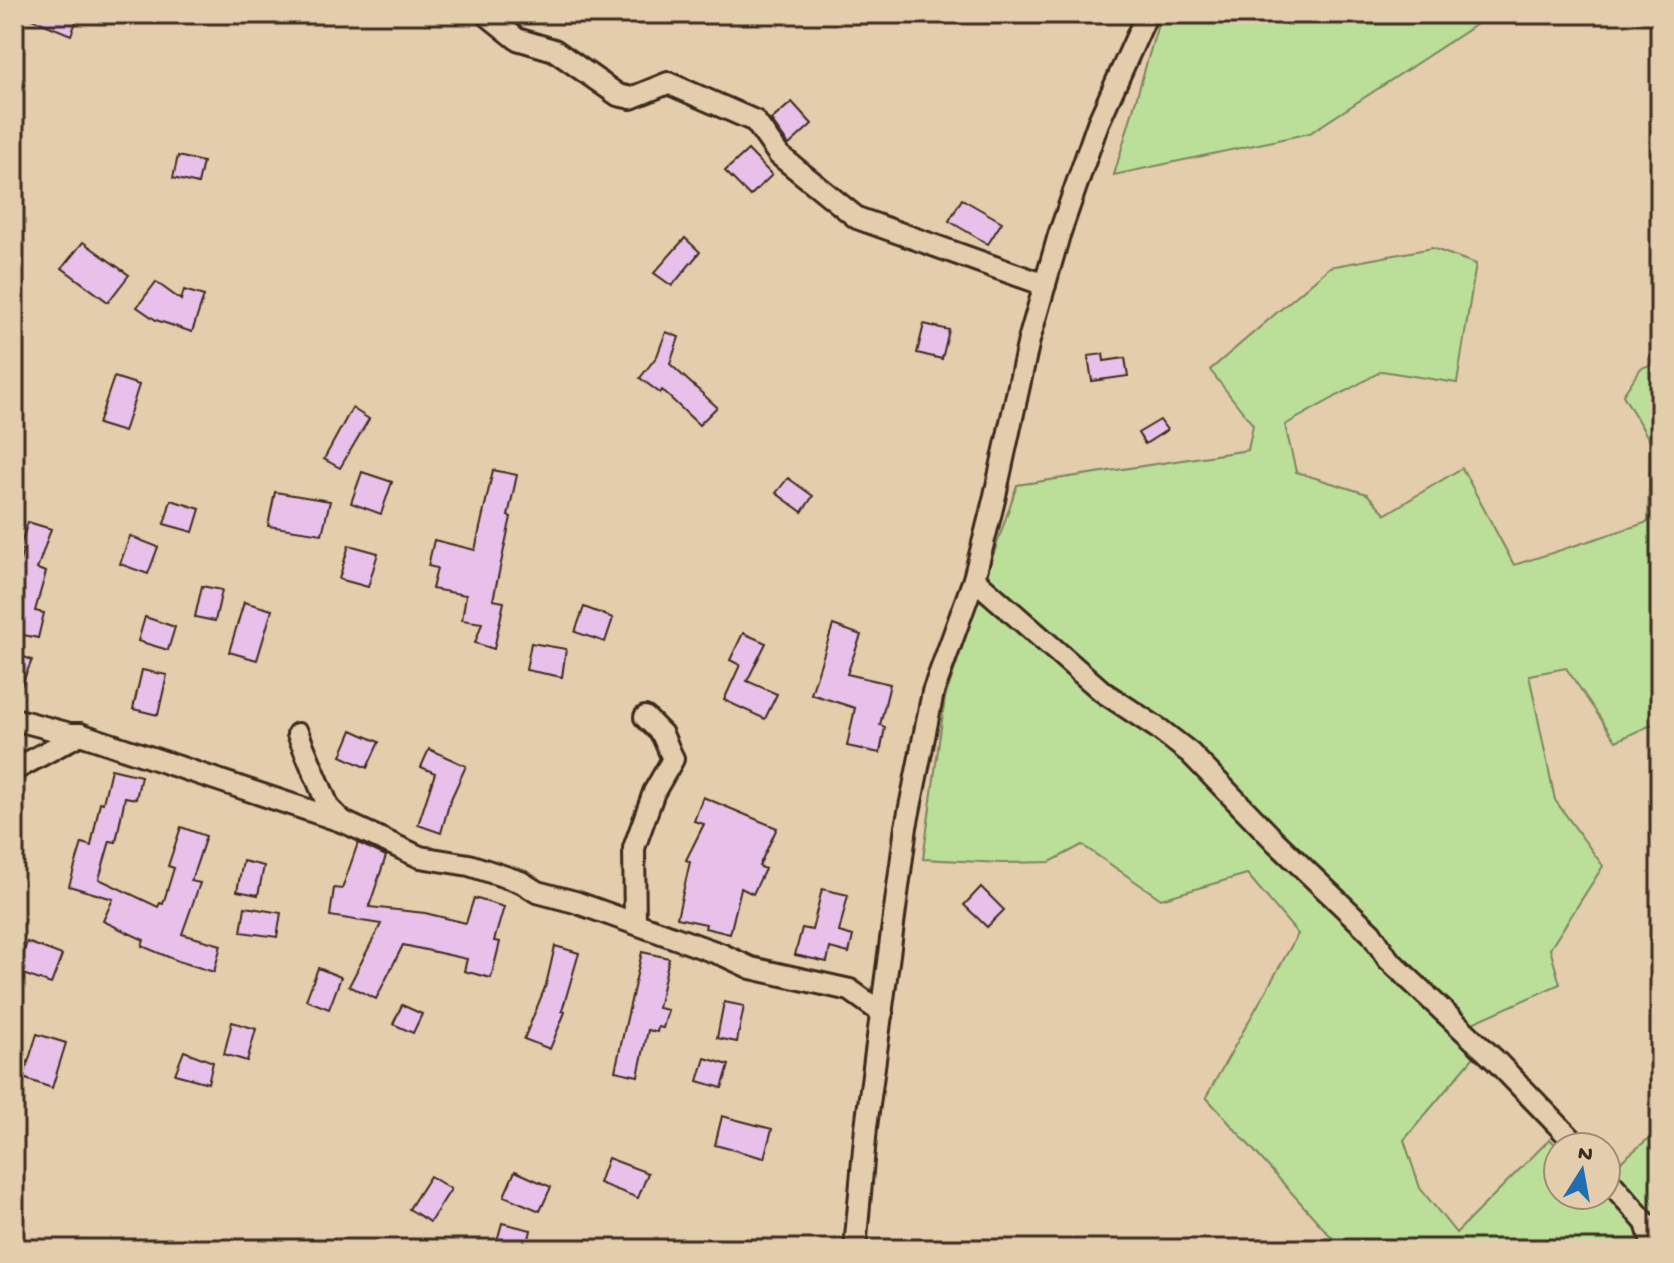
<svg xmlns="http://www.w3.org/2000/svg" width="1674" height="1263" font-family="'Gochi Hand',sans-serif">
<rect width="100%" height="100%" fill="#e4cdad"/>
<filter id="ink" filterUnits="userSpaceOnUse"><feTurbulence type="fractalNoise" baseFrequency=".0125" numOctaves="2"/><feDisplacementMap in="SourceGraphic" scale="16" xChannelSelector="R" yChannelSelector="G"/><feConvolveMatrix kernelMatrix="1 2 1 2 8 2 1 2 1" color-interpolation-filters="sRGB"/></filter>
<g filter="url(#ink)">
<g fill="#bbdf99" stroke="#7b845c" stroke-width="2">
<polygon points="1161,14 1492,14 1310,133 1114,175"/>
<polygon points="1432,248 1476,264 1457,383 1382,371 1285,425 1296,472 1367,494 1386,514 1462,468 1514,565 1648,522 1650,441 1623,395 1641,368 1660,362 1660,721 1616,741 1566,668 1529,675 1555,800 1603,866 1550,949 1560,984 1468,1025 1477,1053 1404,1140 1420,1188 1456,1233 1550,1139 1558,1148 1558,1195 1606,1195 1606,1174 1660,1129 1660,1249 1342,1249 1206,1097 1298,934 1247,874 1161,899 1082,845 1050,862 1001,863 923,859 945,698 1017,485 1248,450 1253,425 1210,370 1330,267"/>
</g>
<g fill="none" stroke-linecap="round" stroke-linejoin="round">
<polyline stroke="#6f839a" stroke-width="5" points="14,1238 45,1249"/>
</g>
<g fill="#e8c0e9" stroke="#3b2a1e" stroke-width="2">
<polygon points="20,14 79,14 71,35"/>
<polygon points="792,102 812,124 789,145 771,120"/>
<polygon points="748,150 772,175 750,196 725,171"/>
<polygon points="178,156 203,162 198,184 173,178"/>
<polygon points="962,199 1002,222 988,244 949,221"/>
<polygon points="685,238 700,252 672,286 654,273"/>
<polygon points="83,242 129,275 108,302 62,268"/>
<polygon points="156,282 181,300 184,290 204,296 192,332 156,320 137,307"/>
<polygon points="924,324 949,330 942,359 917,353"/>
<polygon points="666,332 679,337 670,364 717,407 699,425 662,390 660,393 640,378 657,356"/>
<polygon points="1103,354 1104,361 1125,358 1128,376 1092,381 1088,356"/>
<polygon points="114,377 139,385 124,432 98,424"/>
<polygon points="352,408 369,419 340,468 324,459"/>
<polygon points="1160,420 1167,430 1145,444 1138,433"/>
<polygon points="493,470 517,475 508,516 511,517 493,600 504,602 494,649 475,643 482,623 462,620 466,595 432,589 437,568 428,566 434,540 475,550"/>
<polygon points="362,472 392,482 381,514 351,503"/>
<polygon points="788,478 813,496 802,512 776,493"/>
<polygon points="275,492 330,501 322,534 268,526"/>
<polygon points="171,500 200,509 193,532 164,524"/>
<polygon points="28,522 51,529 37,569 46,572 35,611 44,613 38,638 14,633 14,583 23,550 19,549"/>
<polygon points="130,536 158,547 148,574 120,564"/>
<polygon points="349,545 378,553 368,587 339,579"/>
<polygon points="202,586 222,590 215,621 195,617"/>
<polygon points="244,602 272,610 257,660 229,652"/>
<polygon points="584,607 613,618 605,642 575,632"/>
<polygon points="145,617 175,627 168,650 138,641"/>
<polygon points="833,625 861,635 847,674 890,684 880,725 885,727 880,753 847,746 855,708 811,694"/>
<polygon points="743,633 766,643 747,681 777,694 765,719 724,700 740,665 730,660"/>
<polygon points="531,643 566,649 562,677 526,670"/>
<polygon points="14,653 32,660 14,702"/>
<polygon points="142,670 167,675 158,715 133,709"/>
<polygon points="352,730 379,742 367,768 341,756"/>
<polygon points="429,749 466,766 450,801 441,833 418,825 435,773 421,767"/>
<polygon points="111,769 141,776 136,799 125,797 116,842 110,841 99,879 158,907 160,903 163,904 174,868 168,866 181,827 206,836 191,881 200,883 182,934 221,945 214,972 178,961 142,946 144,940 103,921 113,899 69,886 82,843 91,846 100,802 103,803"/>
<polygon points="703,797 777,828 759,866 765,869 753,894 741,888 730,934 705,928 706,924 677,918 690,862 686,860 704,824 694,821"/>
<polygon points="358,843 386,856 369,907 425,913 466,923 474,898 504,907 494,941 500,942 491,978 464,971 467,959 403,945 376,999 349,986 381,924 330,916 334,888 342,889"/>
<polygon points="243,861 264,866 258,895 237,891"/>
<polygon points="981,887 1004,910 987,927 964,905"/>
<polygon points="822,889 848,895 839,932 853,936 849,953 830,948 827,962 795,955 802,928 812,930"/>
<polygon points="245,907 281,913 277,937 241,932"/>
<polygon points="27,942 62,955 51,984 17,972"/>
<polygon points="555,946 579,953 562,1011 565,1012 550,1049 524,1039 546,985"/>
<polygon points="642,952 669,958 658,1008 668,1010 663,1028 658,1027 657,1032 648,1030 638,1076 615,1071"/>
<polygon points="318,968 341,977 329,1009 306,1000"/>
<polygon points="724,1002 744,1006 737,1042 717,1038"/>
<polygon points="402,1005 422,1014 413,1033 393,1024"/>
<polygon points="232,1022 256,1029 247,1061 224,1054"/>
<polygon points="37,1034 66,1043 52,1088 23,1078"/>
<polygon points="184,1051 213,1062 208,1083 175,1074"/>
<polygon points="705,1058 729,1065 722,1088 698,1081"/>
<polygon points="722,1116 772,1129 764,1158 715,1145"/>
<polygon points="608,1158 648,1173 638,1198 599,1183"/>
<polygon points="515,1171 551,1187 540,1211 504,1196"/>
<polygon points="430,1176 451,1189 430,1222 409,1209"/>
<polygon points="502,1223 531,1230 527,1248 497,1241"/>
</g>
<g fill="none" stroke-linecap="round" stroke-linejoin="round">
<g stroke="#3b2a1e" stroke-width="26">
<g id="street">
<polyline points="486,14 517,39 554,50 618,95 631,98 668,83 755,121 779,155 857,218 1045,285"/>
<polyline points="974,579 1103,692 1159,729 1190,753 1276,842 1371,933 1388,959 1495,1060 1579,1147"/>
<polyline points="14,719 70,734 80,734"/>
<polyline points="298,734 329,808 343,822"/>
<polyline points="14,770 80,734 344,822 420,857 469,865 521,882 537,892 575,902 723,955 751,968 850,990 882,1013"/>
<polyline points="635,923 634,848 654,792 673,759 662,734 645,717"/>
<polyline points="1606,1177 1646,1223 1654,1249"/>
<polyline points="855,1249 866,1127 906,827 933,692 974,579 994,500 1029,340 1059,235 1098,123 1147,14"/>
</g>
</g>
<use href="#street" stroke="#e4cdad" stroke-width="20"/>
</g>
</g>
<rect width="1674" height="1263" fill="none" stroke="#e4cdad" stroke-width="48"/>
<rect x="24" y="24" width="1626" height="1215" fill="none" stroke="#3b2a1e" stroke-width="3" filter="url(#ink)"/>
<g transform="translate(1582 1171) rotate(11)"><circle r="38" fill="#e4cdad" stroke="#a08c74" stroke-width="2"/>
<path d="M0-6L14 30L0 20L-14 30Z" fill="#1f6fb2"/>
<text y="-12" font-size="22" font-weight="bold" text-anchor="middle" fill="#3b2a1e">N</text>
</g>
</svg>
